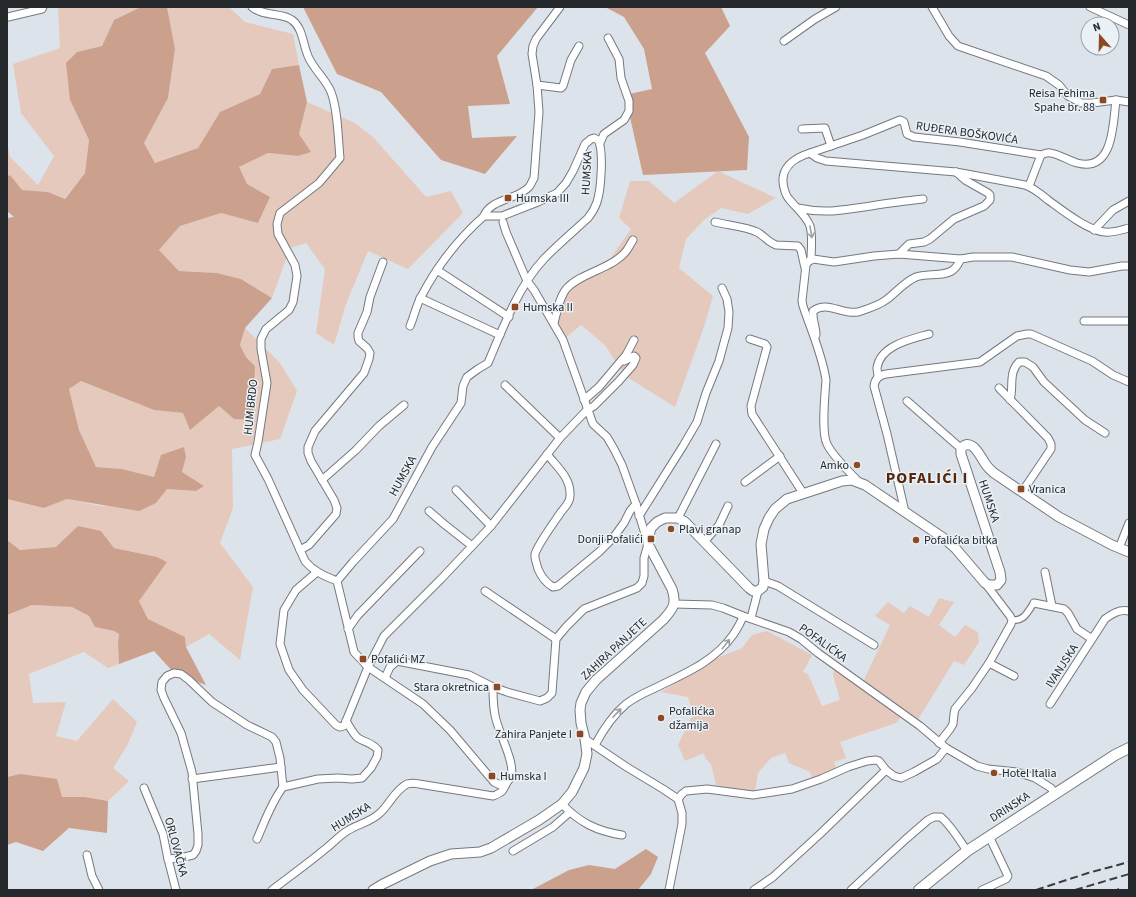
<svg xmlns="http://www.w3.org/2000/svg" width="1136" height="897" font-family="'Source Sans 3',sans-serif">
<rect width="100%" height="100%" fill="#dde3ea"/>
<g fill="#e5c9bc">
<polygon points="58,7 141,7 114,20 102,46 77,52 70,100 89,140 85,173 64,199 48,192 22,190 10,176 7,177 7,141 10,157 38,185 54,156 21,113 13,64 60,48"/>
<polygon points="167,7 229,7 245,22 293,34 299,65 272,69 260,94 220,112 198,148 155,163 144,143 168,98 175,49"/>
<polygon points="307,102 355,123 374,138 426,197 451,191 463,213 408,269 368,251 346,304 334,345 316,333 325,269 306,243 290,248 272,298 241,279 217,273 179,271 159,250 180,226 221,213 258,223 270,197 247,184 238,167 268,153 298,156 310,152 299,134"/>
<polygon points="718,171 776,198 748,214 721,208 704,220 686,239 679,268 713,296 704,327 675,407 627,377 613,358 605,345 581,325 563,340 559,332 557,311 576,281 605,266 631,229 619,218 630,181 649,181 674,203"/>
<polygon points="245,328 280,363 297,391 280,439 232,449 233,508 220,543 253,587 240,660 209,634 186,647 185,637 148,619 139,600 167,562 157,557 114,548 101,531 56,547 20,550 7,540 7,499 44,508 67,499 101,506 155,503 167,489 196,491 203,486 182,472 186,457 154,477 122,469 96,467 79,430 69,389 81,381 154,410 183,413 219,406 234,419 253,419 255,366 246,357 240,345"/>
<polygon points="939,598 954,602 939,625 955,637 965,625 978,632 979,642 964,665 954,661 917,721 863,682 890,625 875,616 888,602 904,613 910,606 929,617"/>
<polygon points="32,605 72,607 89,616 95,627 114,631 119,634 118,643 119,664 108,668 84,652 29,674 33,703 66,702 56,736 77,741 113,699 137,722 127,746 113,768 129,781 108,801 85,797 62,797 20,774 7,777 7,615"/>
<polygon points="767,631 812,655 803,672 808,674 822,706 840,700 833,675 835,668 901,717 896,723 840,742 846,758 834,762 836,768 813,780 810,772 789,763 785,753 771,758 758,773 755,792 738,791 716,785 711,764 705,758 704,753 685,761 678,745 693,714 688,697 661,692 717,658 742,648 752,635"/>
</g>
<g fill="#cba18e">
<polygon points="141,7 167,7 175,49 168,98 144,143 155,163 198,148 220,112 260,94 272,69 299,65 307,102 299,134 311,152 298,156 268,153 239,167 247,184 270,197 258,223 221,213 180,226 159,250 179,271 217,273 241,279 272,298 245,328 240,345 246,357 255,366 253,420 234,419 219,406 190,430 183,413 154,410 81,381 69,389 79,430 96,467 122,469 154,477 161,455 184,447 186,457 182,472 204,486 196,491 167,489 156,503 139,511 67,499 44,508 7,499 7,218 14,217 7,211 7,177 10,175 22,190 48,192 65,199 85,173 89,140 70,100 66,63 77,52 102,46 114,20"/>
<polygon points="303,7 538,7 497,56 510,104 468,106 472,138 517,136 485,174 441,160 381,92 337,74"/>
<polygon points="605,7 721,7 730,26 705,53 749,137 747,170 643,175 625,95 652,89 644,49 624,17"/>
<polygon points="78,526 101,531 114,548 157,557 167,562 139,601 148,619 185,637 186,647 206,685 175,674 154,651 119,664 118,643 119,634 114,631 95,627 89,616 72,607 32,605 7,615 7,540 20,550 56,547"/>
<polygon points="20,774 57,779 62,797 85,797 108,801 107,833 69,828 43,851 16,842 7,845 7,777"/>
<polygon points="646,849 658,857 651,874 638,890 531,890 569,870 589,865 615,869"/>
</g>
<g fill="none" stroke-linecap="round" stroke-linejoin="round">
<g stroke="#74797f" stroke-width="8">
<path id="pedestrian" d="M1012,620c13,1 15,-8 22,-17"/>
</g>
<g stroke="#74797f" stroke-width="9">
<g id="minor">
<path d="M252,7c12,10 30,5 40,13 11,8 11,25 16,36 5,13 18,23 23,36 7,18 7,46 9,66l-21,25 -39,30 -3,11 1,10 17,31 2,11 -4,26 -4,8 -23,19 -5,10v10l6,34 -9,59 -3,13 13,24 37,82c9,11 20,15 32,20"/>
<polyline points="932,7 949,36 958,46 1046,76 1059,85 1068,96 1081,103 1092,103 1116,100 1129,102"/>
<polyline points="1090,7 1129,25"/>
<polyline points="8,17 42,9 43,7"/>
<polyline points="784,41 815,19 836,7"/>
<polyline points="537,85 561,88 563,86 571,60 579,46"/>
<polyline points="802,129 824,128 825,128 831,146"/>
<polyline points="600,143 604,134 624,120 629,111 629,101 621,78 619,59 608,38"/>
<path d="M810,153l53,-18 37,-15 4,2 3,12 7,3 46,5 81,13c3,-1 6,-3 9,-2 6,0 20,8 27,10 37,10 36,-40 39,-63"/>
<polyline points="1029,186 1041,155"/>
<path d="M798,208c26,6 47,2 73,-2 17,-3 35,-5 52,-7"/>
<path d="M484,216h18l36,-14 19,-9 9,-10 7,-12 12,-27 6,-5 3,-1 4,2c6,10 3,50 -1,62 -2,6 -5,11 -9,16 -15,14 -31,27 -45,42 -25,27 -41,70 -55,103l-10,6 -11,8 -4,9 -2,17 -29,44 -39,72 -40,43 -16,19 17,71 14,15 55,37 27,26 44,52 6,3 8,-4"/>
<path d="M715,222c12,3 32,5 42,10 6,3 11,10 19,13l22,1 3,4 4,18"/>
<polyline points="1094,230 1113,210 1129,201"/>
<polyline points="899,254 909,244 924,242 930,239 954,219 984,206 990,200 990,195 988,193 965,180 956,172"/>
<path d="M811,260c0,-11 2,-23 -1,-34 -4,-11 -14,-18 -21,-27 -3,-3 -4,-7 -5,-11 -5,-19 9,-30 26,-35l7,5 9,3 130,11 69,13c9,3 16,9 23,15 14,10 40,31 57,32 8,1 16,-2 24,-4"/>
<polyline points="437,270 509,317"/>
<polyline points="420,298 500,335"/>
<polyline points="1084,321 1129,321"/>
<path d="M554,323c3,-11 5,-26 13,-35 15,-16 46,-19 60,-38 2,-3 4,-7 6,-10"/>
<path d="M410,326c4,-9 6,-20 11,-29 16,-31 37,-58 63,-81 6,-17 33,-16 45,-29 2,-2 3,-6 5,-9l5,-66 -2,-27 -5,-31 1,-8 3,-7 24,-32"/>
<path d="M816,335c0,-8 -4,-16 -3,-24 14,-11 29,4 45,1 9,-3 20,-6 28,-12 10,-7 18,-18 30,-23 10,-4 31,0 38,-8 3,-2 5,-7 7,-10l12,-2h39l58,13 19,2 33,-6h7"/>
<polyline points="750,339 765,344 767,347 751,406 752,414 803,493"/>
<path d="M878,377c0,-3 -1,-7 -1,-9 3,-23 35,-29 52,-34"/>
<polyline points="505,385 560,438"/>
<polyline points="999,388 1048,438 1051,444 1051,449 1022,492"/>
<polyline points="584,400 599,387 626,355 634,340"/>
<path d="M1010,400c4,-13 -2,-27 9,-38h6l8,5 11,15 41,38 20,13"/>
<polyline points="907,401 957,445 961,448"/>
<path d="M547,454c9,12 23,23 23,39 1,8 -4,13 -9,19 -6,9 -23,32 -26,42 -1,4 2,10 3,15 3,7 8,14 15,18l5,-1 41,-34 14,-14 11,-15 6,-12 6,-7"/>
<polyline points="322,480 356,450 379,426 404,405"/>
<polyline points="745,482 780,456"/>
<path d="M859,482c-9,-9 -27,-27 -32,-38 -6,-12 -2,-49 -1,-64 -4,-26 -15,-50 -23,-74l-1,-5 4,-36 3,-4 4,-2 21,3 40,-6 25,-2 62,5"/>
<polyline points="456,490 491,526"/>
<polyline points="429,511 444,524 472,546"/>
<path d="M905,512l-18,-78 -13,-48c1,-7 5,-11 12,-12l94,-12 37,-26 10,-2h4l61,27 21,14 16,7"/>
<polyline points="639,516 683,446 697,422 706,393 719,361 728,328 729,312 727,299 722,288"/>
<polyline points="678,518 716,444"/>
<polyline points="704,542 719,525 728,506"/>
<polyline points="1119,548 1129,523"/>
<polyline points="300,550 309,545 336,514 337,508 334,500 311,461 308,453 308,447 315,431 364,373 369,359 370,353 367,348 359,341 358,337 358,333 367,312 370,297 383,262"/>
<polyline points="317,572 296,590 284,610 280,644 289,670 303,690 336,725 340,727 344,726 368,667 384,636 441,579 491,526 560,438 587,410 594,406 619,381 633,365 636,358 634,356 624,361 621,361"/>
<polyline points="1045,572 1052,606"/>
<polyline points="764,581 778,586 874,645"/>
<polyline points="485,591 556,639"/>
<polyline points="1034,603 1064,609 1068,613 1077,629 1092,639"/>
<polyline points="674,604 712,605 723,608 743,616 789,632 801,639 818,653 920,726 946,748 977,766 988,769 1017,772 1035,778 1051,788 1055,794"/>
<polyline points="751,618 758,591"/>
<polyline points="348,629 358,615 420,551"/>
<polyline points="989,663 1014,676"/>
<polyline points="385,678 390,667 397,661 469,675 493,687 507,692 540,701 547,698 552,693 556,639 566,627 584,609 637,588 642,583 644,576 644,558 648,544 636,504 622,465 614,449 607,437 593,424 563,340 534,290 527,281 506,232 503,222"/>
<path d="M1050,704l55,-85c7,-5 14,-10 24,-8"/>
<polyline points="585,739 625,766 663,789 678,799"/>
<polyline points="939,743 950,729 953,724 954,714 955,709 972,688 989,663 1011,624 1012,620 1010,616 985,583"/>
<path d="M595,745c8,-15 18,-30 31,-41 8,-6 18,-11 27,-15 30,-15 60,-26 80,-54 4,-6 8,-12 10,-19"/>
<polyline points="192,779 281,767"/>
<path d="M283,787l35,-8 20,-1 14,1 10,-1 9,-10 6,-11 1,-7c-7,-8 -12,-7 -20,-12 -5,-4 -8,-11 -12,-17"/>
<polyline points="144,788 163,834 168,859 176,890"/>
<polyline points="678,799 682,794 686,791 707,789 753,795 792,789 821,779 848,767 867,761 876,760 879,761 886,770 894,776 901,778 914,772 937,759 946,748"/>
<path d="M562,804c18,19 35,27 60,31"/>
<polyline points="513,851 553,827 570,812"/>
<polyline points="87,855 92,876 99,890"/>
<path d="M168,859l12,-1 13,-3 3,-4 2,-6v-11l-6,-62 -11,-39 -17,-35 -3,-8 1,-8 5,-6 7,-3 7,1 8,6 23,22 35,23 25,12 4,5 4,16 3,29c-12,16 -18,34 -26,52"/>
<path d="M272,890c17,-13 35,-26 52,-40 8,-6 15,-14 23,-19 11,-7 24,-9 33,-18 9,-8 15,-23 27,-29 4,-1 8,-1 12,0l74,12c10,-4 10,-5 14,-14 1,-2 3,-3 4,-5 5,-14 -14,-47 -16,-62 -2,-9 -2,-19 -2,-28"/>
<polyline points="669,890 682,824 682,813 678,799"/>
<polyline points="754,890 773,877 820,834 886,770"/>
<path d="M851,890l55,-51 22,-19 6,-3h7c11,10 18,22 26,34"/>
<polyline points="982,890 1006,879 1008,876 989,836"/>
</g>
</g>
<g stroke="#74797f" stroke-width="11">
<path id="tertiary" d="M373,890l10,-6 47,-23 21,-7 29,-2 11,-4 48,-28 23,-16 10,-12 12,-24 3,-14 -2,-15 -4,-16 -1,-13 1,-7 5,-11 10,-12 67,-60c10,-11 14,-16 9,-31l-24,-45 1,-8 2,-8 6,-6 8,-4h13l7,4 64,66 4,3h5l5,-4 1,-6 -3,-37 3,-15 5,-11 6,-9 12,-10 55,-18 10,-1 13,5 80,54 11,10 29,34 4,2h8l4,-5 -1,-8 -39,-118v-6c12,-12 20,11 26,18 2,3 5,5 7,7l65,44 53,28 17,7"/>
</g>
<g stroke="#74797f" stroke-width="12">
<polyline id="secondary" points="919,890 967,851 1115,755 1129,748"/>
</g>
<use href="#pedestrian" stroke="#fff" stroke-width="5.5"/>
<use href="#minor" stroke="#fff" stroke-width="7"/>
<use href="#tertiary" stroke="#fff" stroke-width="9"/>
<use href="#secondary" stroke="#fff" stroke-width="10"/>
<g stroke="#3a3e40" stroke-width="2" stroke-dasharray="8 4" stroke-linecap="butt">
<polyline points="1036,890 1088,873 1129,862"/>
<polyline points="1075,890 1129,874"/>
<polyline points="1117,890 1119,889"/>
</g>
</g>
<defs><path id="oneway-shaft" d="M-6 0H5M1.5-3L5.5 0L1.5 3" fill="none" stroke-width="1.6" stroke-linecap="round" stroke-linejoin="round"/></defs>
<g stroke="#9d9fa0">
<use href="#oneway-shaft" transform="translate(811 232) rotate(80)"/>
<use href="#oneway-shaft" transform="translate(726 644) rotate(-51)"/>
<use href="#oneway-shaft" transform="translate(617 713) rotate(-46)"/>
</g>
<g fill="#8e4822" stroke="#eaf1f7" stroke-width="1.5">
<rect x="1099" y="96" width="8" height="8" rx="2"/>
<rect x="504" y="194" width="8" height="8" rx="2"/>
<rect x="511" y="303" width="8" height="8" rx="2"/>
<circle cx="857" cy="465" r="4"/>
<rect x="1017" y="485" width="8" height="8" rx="2"/>
<circle cx="671" cy="529" r="4"/>
<rect x="647" y="535" width="8" height="8" rx="2"/>
<circle cx="916" cy="540" r="4"/>
<rect x="359" y="655" width="8" height="8" rx="2"/>
<rect x="493" y="683" width="8" height="8" rx="2"/>
<circle cx="661" cy="718" r="4"/>
<rect x="576" y="730" width="8" height="8" rx="2"/>
<circle cx="994" cy="773" r="4"/>
<rect x="488" y="772" width="8" height="8" rx="2"/>
</g>
<g text-anchor="middle" dominant-baseline="central" stroke-width="3" stroke-linejoin="round" paint-order="stroke">
<g font-size="12" fill="#26292b" stroke="#eaf1f7" text-anchor="start">
<text x="1095" y="93" text-anchor="end">Reisa Fehima<tspan x="1095" dy="14">Spahe br. 88</tspan></text>
<text x="516" y="198">Humska III</text>
<text x="523" y="307">Humska II</text>
<text x="849" y="465" text-anchor="end">Amko</text>
<text x="1029" y="489">Vranica</text>
<text x="679" y="529">Plavi granap</text>
<text x="643" y="539" text-anchor="end">Donji Pofalići</text>
<text x="924" y="540">Pofalićka bitka</text>
<text x="371" y="659">Pofalići MZ</text>
<text x="489" y="687" text-anchor="end">Stara okretnica</text>
<text x="669" y="711">Pofalićka<tspan x="669" dy="14">džamija</tspan></text>
<text x="572" y="734" text-anchor="end">Zahira Panjete I</text>
<text x="1002" y="773">Hotel Italia</text>
<text x="500" y="776">Humska I</text>
</g>
<g font-size="12" fill="#26292b" stroke="#eaf1f7">
<text transform="translate(967 133) rotate(8)">RUĐERA BOŠKOVIĆA</text>
<text transform="translate(587 173) rotate(-87)">HUMSKA</text>
<text transform="translate(251 407) rotate(-84)">HUM BRDO</text>
<text transform="translate(403 476) rotate(-61)">HUMSKA</text>
<text transform="translate(989 501) rotate(72)">HUMSKA</text>
<text transform="translate(823 643) rotate(36)">POFALIĆKA</text>
<text transform="translate(614 649) rotate(-43)">ZAHIRA PANJETE</text>
<text transform="translate(1062 666) rotate(-57)">IVANJSKA</text>
<text transform="translate(1010 807) rotate(-33)">DRINSKA</text>
<text transform="translate(351 817) rotate(-32)">HUMSKA</text>
<text transform="translate(176 847) rotate(75)">ORLOVAČKA</text>
</g>
<g font-size="16" font-weight="bold" letter-spacing="1" fill="#57270c" stroke="#eaf1f7">
<text x="927" y="478">POFALIĆI I</text>
</g>
</g>
<rect width="1136" height="897" fill="none" stroke="#26292b" stroke-width="16"/>
<g transform="translate(1100 36) rotate(340)"><circle r="19" fill="#eaf1f7" stroke="#9ca1a5"/>
<path d="M0-3L7 15L0 10L-7 15Z" fill="#8e4822"/>
<text y="-6" font-size="11" font-weight="bold" text-anchor="middle" fill="#26292b">N</text>
</g>
</svg>
